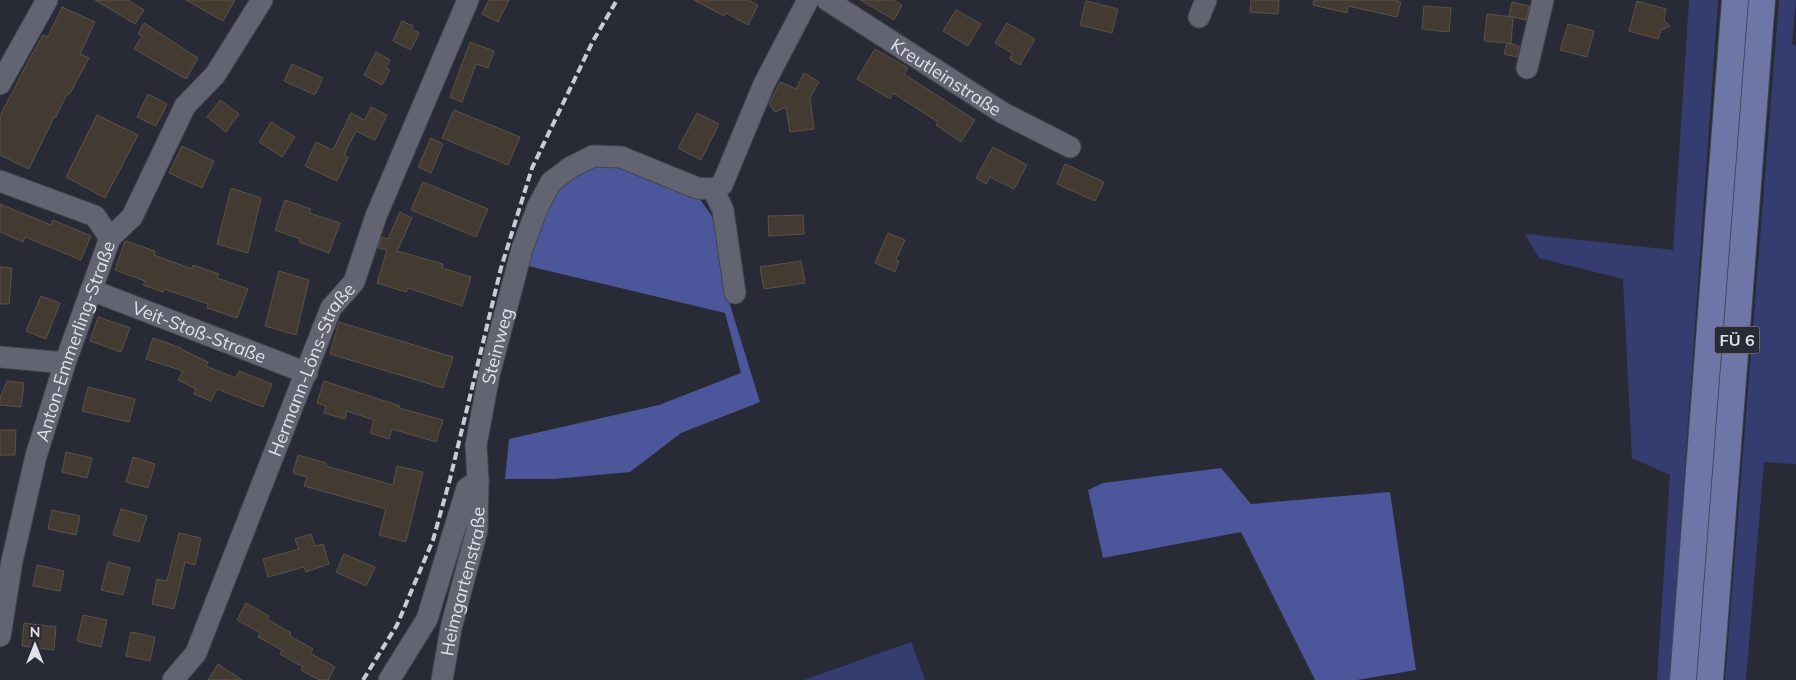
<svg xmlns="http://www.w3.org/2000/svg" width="1796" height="680" font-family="Mulish,sans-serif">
<rect width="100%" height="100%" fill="#282a35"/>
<g fill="#353d70">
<polygon points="1689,0 1718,0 1670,680 1657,680 1670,475 1632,458 1623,279 1539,258 1525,234 1673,250"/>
<polygon points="1779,0 1796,0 1792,44 1796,46 1796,464 1764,462 1746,680 1725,680"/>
<polygon points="911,642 925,680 804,680"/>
</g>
<g fill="#4c569b">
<polygon points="593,164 619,165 697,195 716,222 726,292 760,402 681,433 630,472 554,479 505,479 509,439 659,405 741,373 725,313 528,266 537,234 558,187"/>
<polygon points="1221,468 1251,504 1390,492 1416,670 1357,680 1315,680 1241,532 1103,558 1088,490 1103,483"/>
</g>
<g fill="#433a31" stroke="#5b5248">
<polygon points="95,0 128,0 144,10 135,24"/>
<polygon points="186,0 235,0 223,21"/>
<polygon points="489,0 509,0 498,22 482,14"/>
<polygon points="694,0 748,0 758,5 748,25 726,13 724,16"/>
<polygon points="860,0 893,0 902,5 894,20"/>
<polygon points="1251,0 1279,0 1278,14 1250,12"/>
<polygon points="1314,0 1395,0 1401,2 1397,17 1348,6 1347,13 1313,5"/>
<polygon points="1086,1 1118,9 1112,33 1080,25"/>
<polygon points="1637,1 1666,9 1664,20 1670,26 1661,30 1658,39 1629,31"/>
<polygon points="1512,2 1529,6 1526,20 1509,16"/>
<polygon points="1424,6 1451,8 1449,32 1422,29"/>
<polygon points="62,7 95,22 80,54 89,58 69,95 67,94 56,117 54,117 29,169 0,155 0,116 30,58 43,35 48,37"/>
<polygon points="956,10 981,24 968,46 943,31"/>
<polygon points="1487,14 1513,17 1511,44 1508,43 1519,46 1517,57 1504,54 1507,43 1484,41"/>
<polygon points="402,21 413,26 412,29 419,33 411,50 393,41"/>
<polygon points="144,23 198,58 186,79 134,49 142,36 138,34"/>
<polygon points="1007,23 1035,39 1020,65 1010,59 1012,53 995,43"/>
<polygon points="1568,24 1594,31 1587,57 1560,50"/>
<polygon points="470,42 494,51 488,68 476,64 462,102 450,97"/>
<polygon points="875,49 908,68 904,74 975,120 961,142 936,125 938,122 893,93 890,99 857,79"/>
<polygon points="376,52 390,60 386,68 390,70 382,85 364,75"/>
<polygon points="292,64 323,78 315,95 284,81"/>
<polygon points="804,73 819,82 810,97 814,129 790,132 786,107 775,112 769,104 780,82 796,89"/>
<polygon points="148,94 167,104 156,126 137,117"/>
<polygon points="220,100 239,114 226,132 207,117"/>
<polygon points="371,107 387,115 375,140 356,131 344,155 348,157 337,181 305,166 316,142 333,150 351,113 365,120"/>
<polygon points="454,110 520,137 508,165 442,138"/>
<polygon points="697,113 719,124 701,160 678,148"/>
<polygon points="97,115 138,135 105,198 66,177"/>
<polygon points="271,122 295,137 282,157 259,142"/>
<polygon points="431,138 443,144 431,173 418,167"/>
<polygon points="182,146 214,161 202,188 169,173"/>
<polygon points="993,147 1027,165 1014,189 990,177 986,184 976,178"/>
<polygon points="1065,164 1104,182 1095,201 1057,184"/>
<polygon points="423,182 488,209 476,237 411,210"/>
<polygon points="231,188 261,198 248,253 217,244"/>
<polygon points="285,200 311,209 309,213 340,223 329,253 299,242 300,239 275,230"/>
<polygon points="0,204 51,225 53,220 91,236 81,260 25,237 23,242 0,232"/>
<polygon points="400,212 412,218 397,251 443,264 442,268 471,277 462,306 408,288 406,292 377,283 387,250 378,248 382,237 388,239"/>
<polygon points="803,215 804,234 769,236 768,216"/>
<polygon points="888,233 905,240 896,260 899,261 895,272 875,263"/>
<polygon points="125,241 155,251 154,255 192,269 193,265 219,274 217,278 248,289 237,318 207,308 208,304 164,289 163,292 143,285 145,281 115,270"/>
<polygon points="801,261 805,283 764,289 760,267"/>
<polygon points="0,267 12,268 9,304 0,304"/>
<polygon points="279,271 309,280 296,335 265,326"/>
<polygon points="41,296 60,303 46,339 26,331"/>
<polygon points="98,317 130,328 121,352 90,341"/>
<polygon points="339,322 453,357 443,388 330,354"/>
<polygon points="153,338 181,348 181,349 208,362 206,366 236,378 239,371 272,384 263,407 217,389 211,401 194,394 196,389 178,380 183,371 146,359"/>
<polygon points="7,381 24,383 21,407 0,405 0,398"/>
<polygon points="324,381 400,406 399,408 443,420 436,442 392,429 389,439 370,433 374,420 347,411 345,419 324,413 326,406 317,403"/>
<polygon points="88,387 135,399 129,422 82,411"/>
<polygon points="0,430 16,430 15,455 0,455"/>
<polygon points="66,452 92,458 87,478 62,472"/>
<polygon points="298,455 326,463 326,466 393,485 397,466 423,472 406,542 379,535 386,509 304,486 307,477 293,473"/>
<polygon points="133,457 155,464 148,488 126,482"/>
<polygon points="121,509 147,516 139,542 113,535"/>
<polygon points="52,510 80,516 76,535 48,529"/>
<polygon points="179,533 201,538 195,565 185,562 174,609 152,604 157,579 167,581"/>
<polygon points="311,534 315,546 323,544 329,564 306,572 304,567 268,577 263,559 299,549 295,539"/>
<polygon points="344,554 375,567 366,586 336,572"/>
<polygon points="108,562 130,568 123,595 101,590"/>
<polygon points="37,565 64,571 60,591 33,586"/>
<polygon points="246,603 269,616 267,619 291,633 290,636 313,649 310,653 335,667 328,680 319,680 301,670 303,667 280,654 282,650 258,637 260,633 237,620"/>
<polygon points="83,615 107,620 101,647 77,641"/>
<polygon points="24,623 56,627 54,650 22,646"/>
<polygon points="131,632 155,637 150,661 126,656"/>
<polygon points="218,664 242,680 208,680"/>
</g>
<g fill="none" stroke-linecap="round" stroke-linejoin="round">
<g stroke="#43454e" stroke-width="23">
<g id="minor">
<path id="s1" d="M827,0l176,113 67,34"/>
<polyline points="1199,17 1206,0"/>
<polyline points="1527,68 1543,0"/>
<polyline points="0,84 47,0"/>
<polyline points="0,181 95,216 110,238"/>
<polyline points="713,189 723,210 735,293"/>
<path id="s2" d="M91,290l216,83"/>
<polyline points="0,357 65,363"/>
<path id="s3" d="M0,636l12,-75 24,-105 29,-93 45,-125 22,-21 53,-111 30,-31 47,-75"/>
<path id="s4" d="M173,680l23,-27 135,-345 23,-26 22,-66 92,-216"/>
<path id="s5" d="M389,680l38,-61 40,-131 11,-7 -2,-36 13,-70 33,-126 16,-43 13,-24 20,-15 22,-11 28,1 76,31 16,1 9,-4 42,-101 44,-84"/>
<path id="s6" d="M442,680l9,-52 26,-98 1,-49"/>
</g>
</g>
<g stroke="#43454e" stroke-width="28">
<g id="major">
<polyline points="1683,680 1735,0"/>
<polyline points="1710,680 1762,0"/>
</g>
</g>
<use href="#minor" stroke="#626471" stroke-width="21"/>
<use href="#major" stroke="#6d76a6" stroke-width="26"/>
<polyline stroke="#caccd3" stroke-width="4" stroke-dasharray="8 4" stroke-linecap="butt" points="363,680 397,625 433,540 450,479 501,268 532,168 593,41 617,0"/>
</g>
<g text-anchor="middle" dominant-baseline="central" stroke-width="4" stroke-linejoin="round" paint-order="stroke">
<rect fill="#282a35" stroke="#a9abb3" stroke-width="1" x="1714.5" y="326.5" width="45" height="27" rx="4"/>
<g font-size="16" font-weight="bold" fill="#e0e2e9">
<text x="1737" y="340">FÜ 6</text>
</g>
<g font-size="18" fill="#e0e2e9" stroke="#282a35">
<text stroke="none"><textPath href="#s1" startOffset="142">Kreutleinstraße</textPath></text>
<text stroke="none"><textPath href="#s2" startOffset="116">Veit-Stoß-Straße</textPath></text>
<text stroke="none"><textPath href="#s3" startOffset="305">Anton-Emmerling-Straße</textPath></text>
<text stroke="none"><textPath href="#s5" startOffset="359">Steinweg</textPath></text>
<text stroke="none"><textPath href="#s4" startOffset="342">Hermann-Löns-Straße</textPath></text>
<text stroke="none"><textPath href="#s6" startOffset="101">Heimgartenstraße</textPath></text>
</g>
</g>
<g transform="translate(35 645)" stroke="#282a35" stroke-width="4" paint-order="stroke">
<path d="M0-4L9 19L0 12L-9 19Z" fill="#e0e2e9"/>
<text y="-8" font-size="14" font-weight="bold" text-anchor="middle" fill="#e0e2e9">N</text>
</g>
</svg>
